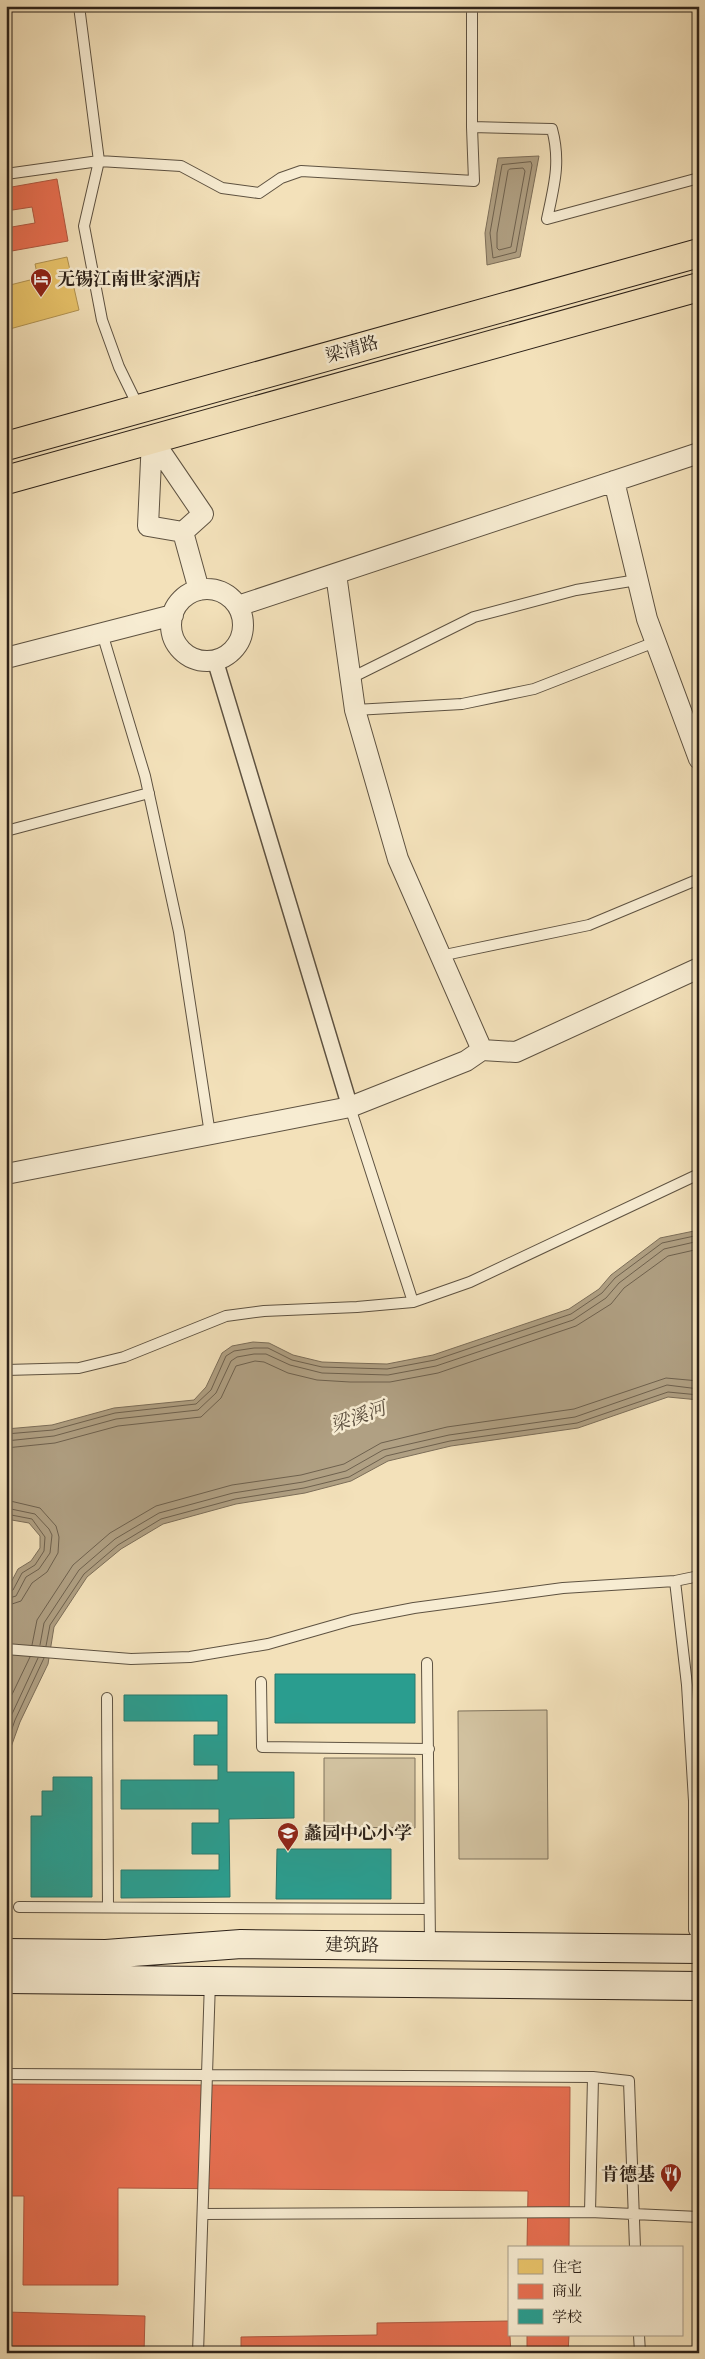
<svg xmlns="http://www.w3.org/2000/svg" width="705" height="2359" viewBox="0 0 705 2359" font-family="'IM FELL French Canon','Noto Serif SC',serif">
<rect width="100%" height="100%" fill="#f3e1ba"/>
<filter id="stains"><feTurbulence type="fractalNoise" baseFrequency=".004" numOctaves="4"/><feColorMatrix values="0 0 0 0 .2 0 0 0 0 .09 0 0 0 0 .02 0 0 0 .5 -.17"/></filter>
<radialGradient id="worn" r=".72"><stop offset=".6" stop-color="#630" stop-opacity="0"/><stop offset="1" stop-color="#630" stop-opacity=".3"/></radialGradient>
<path fill="#d1c19f" stroke="#7f725c" d="M547 1710 548 1859H459L458 1711Z
M324 1758H415V1828L324 1827Z"/>
<path fill="#b0a083" stroke="#7c6e59" d="M539 156 520 257 487 265 485 233 498 158Z
M699 1230V1400L668 1397 578 1428 451 1446 388 1461 351 1481 305 1493 236 1504 163 1524 121 1549 87 1577 54 1627 48 1664 20 1722 6 1761V1592L18 1569 31 1561 40 1548V1536L29 1523 6 1519V1429L52 1425 114 1408 194 1400 206 1387 222 1353 232 1346 253 1342 269 1343 293 1355 322 1362 350 1363 387 1364 433 1355 569 1309 599 1289 611 1275 660 1238Z"/>
<path fill="#e9c46a" stroke="#b19352" d="M67 257 79 310 6 330V286L38 278 35 264Z"/>
<path fill="#e76f51" stroke="#af5840" d="M57 179 68 241 6 252V228L35 223 32 207 6 211V188Z
M6 2084 570 2087 569 2248H527L528 2191 118 2188V2285H23L24 2196H6Z
M6 2312 145 2316 144 2353H6Z
M509 2321 511 2353H241V2337L377 2335V2323Z
M527 2335H569L568 2353H527Z"/>
<path fill="#2a9d8f" stroke="#2b786c" d="M275 1674H415V1723H275Z
M124 1695H227V1772H294V1818L229 1819 230 1897 121 1898V1870H219V1854H192V1823H219V1809H121V1780H218V1765H194V1735H218V1721H124Z
M53 1777H92V1897H31V1816H42V1791H53Z
M277 1849H391V1899H276Z"/>
<g fill="none" stroke-linecap="round" stroke-linejoin="round">
<path stroke="#6e614e" stroke-width="1" d="M531 162 532 165 516 252 493 258 490 233 502 165Z
M510 169 523 168 525 171 511 247 499 250 497 248V233L508 171Z
M6 1434 53 1430 115 1413 196 1404 211 1390 226 1356 234 1351 254 1348H268L292 1360 322 1367 387 1369 435 1360 571 1314 602 1293 615 1278 662 1243 699 1235
M6 1441 54 1436 116 1419 198 1410 216 1393 231 1361 237 1357 254 1354H266L290 1365 322 1373 388 1375 436 1366 573 1320 606 1298 619 1283 664 1249 699 1241
M6 1448 55 1443 118 1426 201 1417 221 1398 236 1366 255 1361 264 1362 288 1373 317 1380 350 1382H390L438 1373 576 1326 611 1304 624 1288 668 1256 699 1249
M6 1500 40 1508 56 1526 59 1537 58 1553 47 1572 32 1583 21 1601 6 1606
M6 1508 35 1514 49 1529 52 1535 50 1553 39 1569 26 1577 16 1596 6 1599
M6 1514 32 1519 45 1537 44 1551 35 1565 22 1573 13 1590 6 1593
M32 1645 37 1620 73 1565 110 1533 156 1506 232 1485 301 1475 344 1464 381 1443 447 1427 574 1409 666 1378 699 1381
M40 1645 44 1623 79 1570 115 1539 159 1513 233 1493 303 1482 346 1471 383 1450 449 1435 575 1417 667 1385 699 1389
M46 1646 50 1625 84 1574 118 1545 161 1519 235 1499 304 1488 349 1477 386 1456 450 1441 577 1423 668 1392 699 1395
M6 1707 30 1657
M6 1727 38 1658
M6 1746 15 1720 44 1658"/>
<g stroke="#5e5241" stroke-width="12">
<path id="service" d="M79 6 99 161 84 226 102 320 119 367 139 408
M472 6V127
M6 174 99 161 181 166 222 188 259 193 281 178 301 171 474 181 472 127 552 129C561 162 554 186 547 219L699 178
M102 633 145 776 179 932 210 1134
M351 678 474 617 576 590 637 580
M355 710 462 704 534 689 655 642
M6 831 149 793
M440 956 589 925 699 879
M350 1107 413 1302
M6 1370 79 1368 124 1357 226 1316 264 1311 357 1307 413 1302 470 1282 699 1174
M675 1581 687 1685 694 1801V1930L699 1939
M6 1649 131 1659 190 1657 268 1644 352 1620 414 1608 563 1588 675 1581 699 1576
M427 1663 430 1944
M261 1682 262 1747 429 1749
M107 1698 108 1907
M19 1907 429 1909
M6 2074 593 2077 590 2212 699 2217
M593 2077 629 2081 635 2248
M203 2214 590 2212
M639 2335 640 2353
M198 2353 210 1981"/>
</g>
<g stroke="#5e5241" stroke-width="18">
<path id="pedestrian" d="M215 660 350 1107"/>
</g>
<g stroke="#5e5241" stroke-width="22">
<path id="minor" d="M152 439 148 526 183 532
M152 439 203 514 183 532
M614 481 647 619 699 759
M183 532 199 590
M336 574 355 710 398 859 482 1050 516 1052 699 968
M171 625a36 36 0 1 1 72 0a36 36 0 1 1-72 0Z
M238 606 699 453
M6 658 173 615
M6 1174 350 1107 466 1061 482 1050"/>
</g>
<g stroke="#2d2219" stroke-width="30">
<path id="secondary" d="M6 1953 106 1954 241 1944 699 1949
M6 1979 699 1986"/>
</g>
<g stroke="#2d2219" stroke-width="30">
<path id="primary" d="M6 446 699 253
M6 480 699 287"/>
</g>
<use href="#service" stroke="#f7ecd2" stroke-width="10"/>
<use href="#pedestrian" stroke="#f7ecd2" stroke-width="15"/>
<use href="#minor" stroke="#f7ecd2" stroke-width="20"/>
<use href="#secondary" stroke="#f7ecd2" stroke-width="28"/>
<use href="#primary" stroke="#f3e1ba" stroke-width="28"/>
</g>
<defs>
<g id="hotel-pin" transform="scale(1.125)"><path d="M0 17L-7.5 6A9.5 9.5 0 1 1 7.5 6Z" fill="#8f2418" stroke="#f7ecd2"/><path d="M-6-4.5h1.5V1H6V5H4.5V3h-9V5H-6ZM-4 0a1.8 1.8 0 1 1 3.6 0ZM.5 0V-2.5h3Q6-2.5 6 0Z" fill="#fff"/></g>
<g id="school-pin" transform="scale(1.125)"><path d="M0 17L-7.5 6A9.5 9.5 0 1 1 7.5 6Z" fill="#8f2418" stroke="#f7ecd2"/><path d="M0-5L7-2L0 1L-7-2ZM-4 1L0 2.5L4 1V4Q0 6-4 4Z" fill="#fff"/></g>
<g id="restaurant-pin" transform="scale(1.125)"><path d="M0 17L-7.5 6A9.5 9.5 0 1 1 7.5 6Z" fill="#8f2418" stroke="#f7ecd2"/><path d="M-5-6h1v4h1v-4h1v4h1v-4h1v5L-1.5 .5V6h-2V.5L-5-1ZM5-6V6H3V1.5H1.5Q1.5-4 5-6Z" fill="#fff"/></g>
</defs>
<g fill-rule="evenodd">
<use href="#hotel-pin" x="41" y="279"/>
<use href="#school-pin" x="288" y="1833"/>
<use href="#restaurant-pin" x="671" y="2174"/>
</g>
<g text-anchor="middle" stroke-width="5" stroke-linejoin="round" paint-order="stroke">
<g font-size="18" font-weight="bold" fill="#2d2219" stroke="#f7ecd2" text-anchor="start">
<text x="57" y="285">无锡江南世家酒店</text>
<text x="304" y="1839">蠡园中心小学</text>
<text x="655" y="2180" text-anchor="end">肯德基</text>
</g>
<g font-size="18" fill="#2d2219" stroke="#f7ecd2">
<text transform="translate(352 349) rotate(-16)" y="6">梁清路</text>
<text transform="translate(352 1945) rotate(1)" y="6">建筑路</text>
</g>
<g font-size="19" font-style="italic" fill="#5b4e3e" stroke="#f7ecd2">
<text transform="translate(358 1416) rotate(-19)" y="7">梁溪河</text>
</g>
</g>
<rect width="705" height="2359" fill="none" stroke="#f3e1ba" stroke-width="25"/>
<rect x="8" y="8" width="690" height="2344" fill="none" stroke="#2d2219" stroke-width="2.5"/>
<rect x="12" y="12" width="680" height="2334" fill="none" stroke="#2d2219"/>
<rect x="508" y="2246" width="175" height="90" fill="#f7ecd2" stroke="#a69b88"/>
<rect x="518" y="2259" width="25" height="15" fill="#e9c46a" stroke="#a69b88"/>
<text x="552" y="2272" font-size="15" fill="#2d2219">住宅</text>
<rect x="518" y="2284" width="25" height="15" fill="#e76f51" stroke="#a69b88"/>
<text x="552" y="2296" font-size="15" fill="#2d2219">商业</text>
<rect x="518" y="2309" width="25" height="15" fill="#2a9d8f" stroke="#a69b88"/>
<text x="552" y="2322" font-size="15" fill="#2d2219">学校</text>
<rect width="100%" height="100%" filter="url(#stains)"/>
<rect width="100%" height="100%" fill="url(#worn)"/>
</svg>
